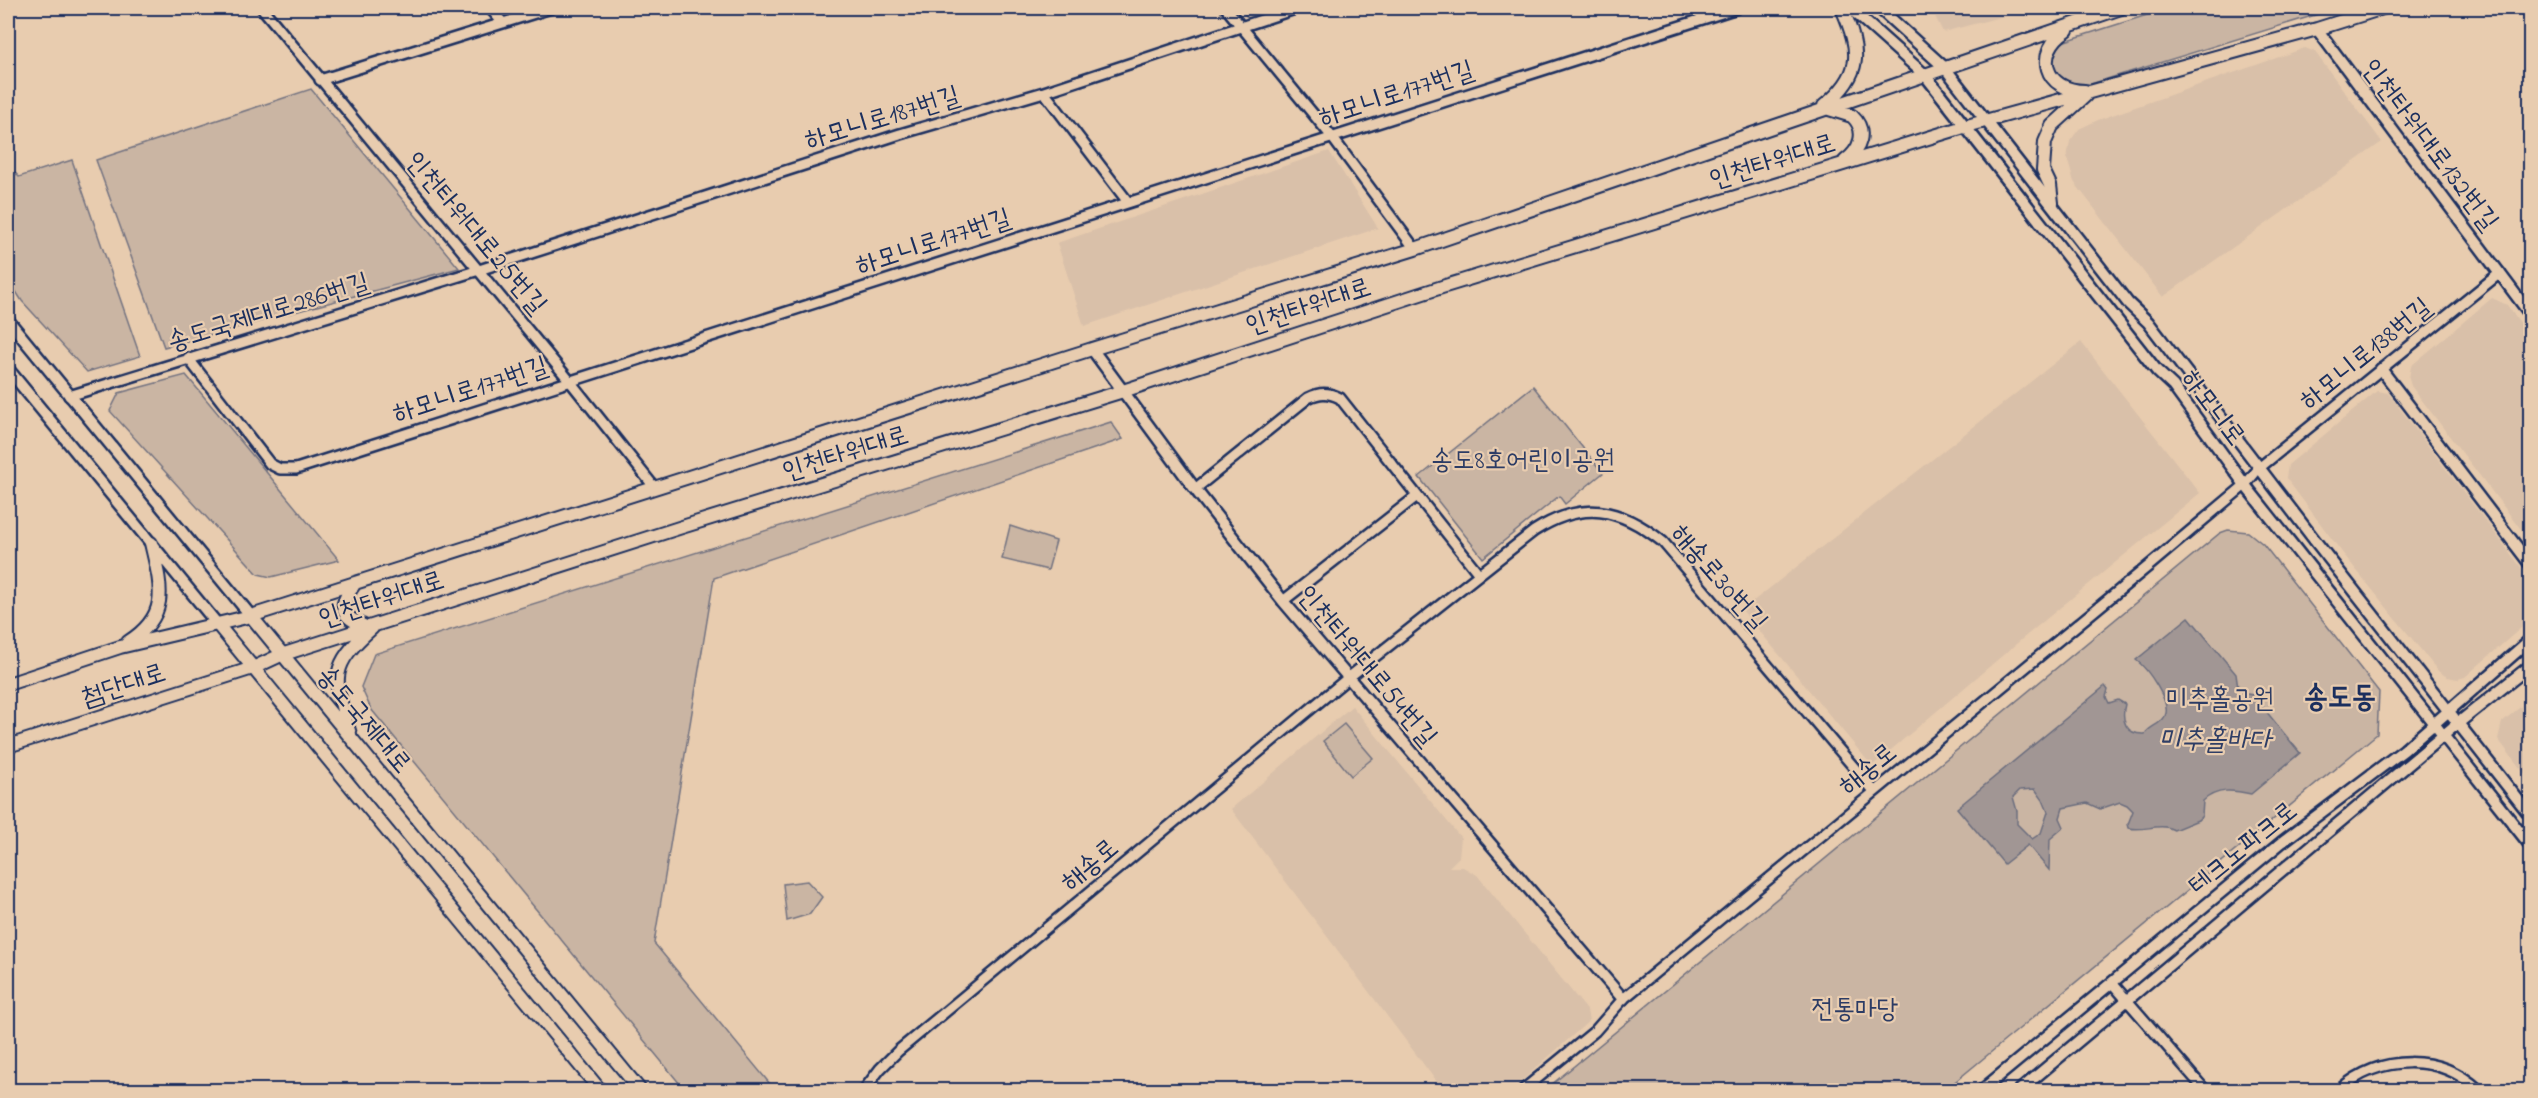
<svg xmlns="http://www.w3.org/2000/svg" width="2538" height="1098" viewBox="0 0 2538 1098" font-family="'Indie Flower','Poor Story',sans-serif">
<rect width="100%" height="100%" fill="#e8ccaf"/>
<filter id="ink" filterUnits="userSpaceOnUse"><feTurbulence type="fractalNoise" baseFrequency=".0167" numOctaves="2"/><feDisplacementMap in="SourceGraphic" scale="12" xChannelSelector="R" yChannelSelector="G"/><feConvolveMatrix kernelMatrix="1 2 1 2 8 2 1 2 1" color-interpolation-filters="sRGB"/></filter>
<g filter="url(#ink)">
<path fill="#d9c0a9" d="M1931 8H2035L1943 32Z
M2305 48 2315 52 2382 142 2163 297 2074 182 2067 158 2070 141 2079 129 2098 120Z
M1329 151 1378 228 1084 326 1057 243Z
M2492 298 2507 305 2530 336V541L2411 386 2409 379 2411 366Z
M2081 342 2200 493 2022 639 1872 766 1742 610Z
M2377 391 2388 393 2530 579V620L2465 677 2458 679 2447 677 2438 671 2341 551 2286 478 2288 465Z
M2530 699V781L2498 739 2502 722Z
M1352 706 1461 838 1459 857 1449 867H1463L1477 875 1587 1010 1589 1021 1511 1090H1443L1231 809Z"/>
<path fill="#cab5a3" stroke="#727280" stroke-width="1.5" d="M1239 8H1283L1249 19Z
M2169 8H2338L2084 86 2064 83C2053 69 2047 59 2059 43Z
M311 89 459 268 164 347 96 160Z
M72 160 140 356 87 372 22 301 8 279V165L19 177Z
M186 375 339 560 271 577 258 574 110 411 119 393Z
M1533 386 1603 473 1565 504 1559 496 1483 558 1419 477Z
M1111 422 1123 439 714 578 654 943 775 1090H685L371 709 361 687 374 654Z
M1010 526 1056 541 1048 570 1002 559Z
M2228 530 2248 532 2263 544 2379 692 2377 734 1945 1090H1545L2220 533Z
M1344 724 1373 758 1351 776 1323 741Z
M807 881 822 897 810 914 787 921 783 884Z"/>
<path fill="#a19694" stroke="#6b6d7e" stroke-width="1.5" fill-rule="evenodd" d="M2189 617 2236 674 2238 688 2247 694 2253 695 2300 753 2251 794C2233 790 2217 788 2203 801L2202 816 2198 820 2174 830C2160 822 2144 832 2129 828L2128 824 2133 811 2127 805 2120 802 2100 809 2087 803 2063 808 2060 818 2064 827 2050 839 2049 870 2028 845 2004 864 1957 808 2105 686 2108 690 2106 697 2109 703 2118 700 2125 704C2121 720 2125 735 2145 734 2149 726 2161 725 2165 716 2172 703 2147 668 2136 660ZM2035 789 2043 800 2048 812 2041 833 2032 839 2017 824V811L2013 797 2020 790Z"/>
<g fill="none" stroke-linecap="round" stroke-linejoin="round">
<g stroke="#1b2f5e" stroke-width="14">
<path id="minor" d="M262 8 569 380 655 488
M490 8 503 23
M1226 8 1332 137 1415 249
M320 80 551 8
M1044 92 1128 202
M188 358 270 464 280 469H296L1737 8
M69 396 479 270 900 134 1044 92 1298 8
M1195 489 1308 398C1320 392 1328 392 1340 398L1479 574
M1283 601 1417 496
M2112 983 2205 1090
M864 1090 880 1069 898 1051 1348 678 1534 531C1583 500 1619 507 1663 542L1874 791
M1523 1090 1595 1031 1623 999 2151 564 2245 485 2259 468 2500 273
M2339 1090C2380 1054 2439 1053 2479 1090"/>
</g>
<g stroke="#1b2f5e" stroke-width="15">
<path id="tertiary" d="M1850 8 1925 75 2157 371 2173 386 2245 485 2530 845
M1879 8 1945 68 2128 303 2148 322 2316 542 2530 815
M2317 29 2530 314
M8 320 251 616
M1092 349 1195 489 1283 601 1623 999
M8 369 218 625
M2381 369 2530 564
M1982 1090 2282 842 2404 750 2530 640
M2020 1090 2452 728 2530 666"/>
</g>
<g stroke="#1b2f5e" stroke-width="16">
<path id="secondary" d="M2067 30C2033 52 2044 91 2085 91
M1824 106C1863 74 1861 52 1842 8
M1829 109 1852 116C1868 131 1860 150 1845 161
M2052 203 2050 185 2043 170 2045 142 2052 126 2085 96
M355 583C337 609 339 615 368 628
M251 616 640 1090
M218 625 600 1090
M128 642C171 615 161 586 151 543
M8 684 120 647 251 616 1092 349 1415 249 2121 8
M350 734C334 680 327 668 372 628
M8 746 253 668 281 655 682 527 1123 391 1442 287 1967 126 2317 29 2383 8"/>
</g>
<use href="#minor" stroke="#e8ccaf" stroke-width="9"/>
<use href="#tertiary" stroke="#e8ccaf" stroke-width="10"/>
<use href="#secondary" stroke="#e8ccaf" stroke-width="12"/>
</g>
</g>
<g text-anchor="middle" stroke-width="4.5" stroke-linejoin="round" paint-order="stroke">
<g font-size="27" fill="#1b2f5e" stroke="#e8ccaf">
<text transform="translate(1396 93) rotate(-18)" y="9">하모니로177번길</text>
<text transform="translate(882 117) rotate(-17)" y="9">하모니로187번길</text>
<text transform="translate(2431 144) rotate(53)" y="9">인천타워대로132번길</text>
<text transform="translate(1772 160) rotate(-17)" y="9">인천타워대로</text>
<text transform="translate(477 232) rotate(50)" y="9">인천타워대로25번길</text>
<text transform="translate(933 241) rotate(-18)" y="9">하모니로177번길</text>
<text transform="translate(1308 305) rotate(-18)" y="9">인천타워대로</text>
<text transform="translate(268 311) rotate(-17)" y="9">송도국제대로286번길</text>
<text transform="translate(2365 353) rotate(-39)" y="9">하모니로138번길</text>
<text transform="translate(470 389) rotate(-18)" y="9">하모니로177번길</text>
<text transform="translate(2214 407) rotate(53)" y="9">하모니로</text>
<text transform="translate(845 452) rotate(-17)" y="9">인천타워대로</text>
<text transform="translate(1720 577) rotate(49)" y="9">해송로30번길</text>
<text transform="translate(381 598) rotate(-18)" y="9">인천타워대로</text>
<text transform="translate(1368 665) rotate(50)" y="9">인천타워대로54번길</text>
<text transform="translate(123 684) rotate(-18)" y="9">첨단대로</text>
<text transform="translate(365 719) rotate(50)" y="9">송도국제대로</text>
<text transform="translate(1867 768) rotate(-39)" y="9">해송로</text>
<text transform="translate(2242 847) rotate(-39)" y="9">테크노파크로</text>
<text transform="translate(1089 864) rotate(-40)" y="9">해송로</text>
</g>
<g font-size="27" fill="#2c3c65" stroke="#e8ccaf">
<text x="1523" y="468">송도8호어린이공원</text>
<text x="2220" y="707">미추홀공원</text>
<text x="1855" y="1017">전통마당</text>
</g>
<g font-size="28" font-style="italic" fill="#2f3e66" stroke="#e8ccaf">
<text x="2215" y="748">미추홀바다</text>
</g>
<g font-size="30" font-weight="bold" fill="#1b2f5e" stroke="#e8ccaf">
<text x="2340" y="706">송도동</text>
</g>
</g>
<rect width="2538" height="1098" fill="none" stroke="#e8ccaf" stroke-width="30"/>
<rect x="15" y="15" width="2508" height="1068" fill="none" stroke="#1b2f5e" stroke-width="2" filter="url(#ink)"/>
</svg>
